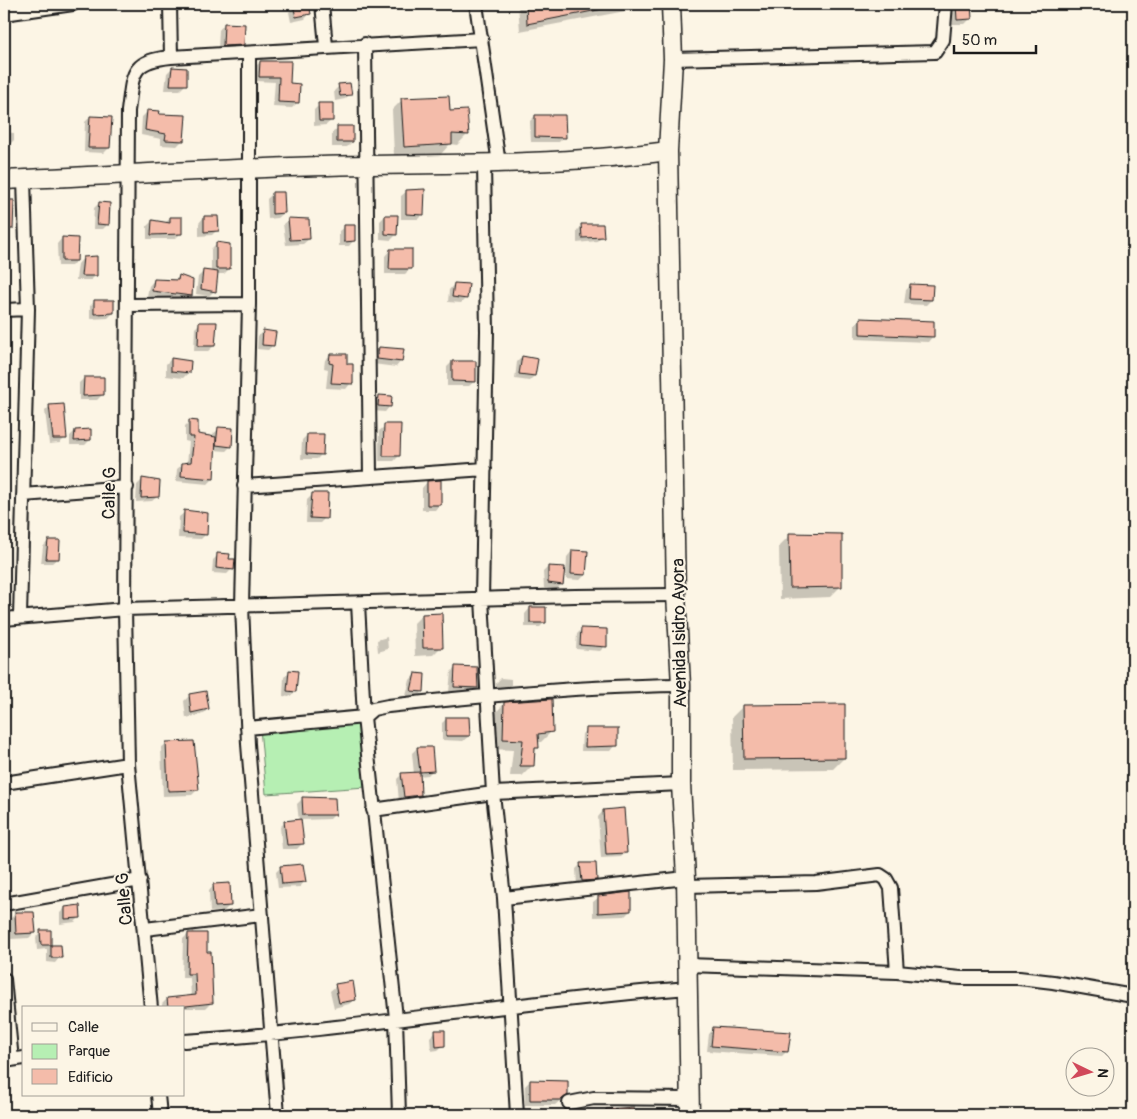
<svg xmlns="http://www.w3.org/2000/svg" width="1137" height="1119" viewBox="0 0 1137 1119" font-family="Pangolin,sans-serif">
<rect width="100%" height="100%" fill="#fcf5e5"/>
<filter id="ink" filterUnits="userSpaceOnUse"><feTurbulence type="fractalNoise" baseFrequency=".02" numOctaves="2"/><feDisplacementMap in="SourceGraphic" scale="10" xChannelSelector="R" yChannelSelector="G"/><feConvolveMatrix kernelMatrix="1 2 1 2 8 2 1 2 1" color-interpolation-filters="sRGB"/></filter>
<g filter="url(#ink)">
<path fill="#b6efb3" stroke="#698668" d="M362 722 366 787 266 794 260 728Z"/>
<path fill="#0003" d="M230 4H240L238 6H230Z
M308 4 310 13 305 19 291 22 289 12 294 7Z
M518 4H641L636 9 520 31Z
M950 4H970V19L965 24H953Z
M224 24 243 44 238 49 218 50 219 30Z
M260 62 289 84 297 103 292 108 273 107 275 82 255 81V67Z
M172 68 185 85 180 90H165L167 73Z
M339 86 350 94 345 99 335 101 334 91Z
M402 100 449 112 468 134 457 145 450 144 441 154 394 156 392 110Z
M319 105 332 120 326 125 314 126V110Z
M147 112 158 115 182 141 177 146 161 145V139L141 135 142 117Z
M535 116 564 137 559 142H531L530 121Z
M90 117 109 148 104 153 84 152 85 122Z
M338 128 352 142 347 147H332V133Z
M4 132 14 133V140L9 145H4Z
M407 191 423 214 418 219H401V196Z
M272 194 284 213 278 218 268 219 267 199Z
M4 201H13L12 228 6 234H4Z
M99 203 108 224 103 229H93L94 208Z
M385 216H396V235L391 240 380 239V221Z
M204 217 217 230 212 235 199 236V223Z
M170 218 181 233 175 239H147V226L152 221 165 223Z
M289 219 309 239 303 244 286 245 283 224Z
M345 226 354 240 349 246H339V231Z
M582 226 602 236 597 241 577 243V231Z
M62 238 76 261 71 266H58L57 244Z
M216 244 228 245 229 269 224 274H216L214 291 209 296 196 294 198 277 204 271 211 273V249Z
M390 250 410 269 405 274H385V256Z
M83 258 96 275 91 280H76L78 264Z
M179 276 191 296 185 301 147 296 149 286 154 280 174 281Z
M454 284 466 298 461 303 448 302 449 290Z
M911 285 931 300 926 305 904 304 906 290Z
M95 301 113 313 108 318 90 319V306Z
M861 319 933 336 928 342 855 339V324Z
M200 323 214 346 208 351H194L195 328Z
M263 331 273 345 268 350 257 349 258 336Z
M379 348 401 361 396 367 373 364 374 353Z
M330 355 346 365 351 383 346 389 326 388 328 369 324 368 325 360Z
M522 357 534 376 529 381 515 379 517 362Z
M171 359 189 372 183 378 166 376V364Z
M452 362 475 381 469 386H447V367Z
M84 378 102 395 97 400H79V383Z
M379 396 390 406 385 412 373 411 374 401Z
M50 406 65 438 60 443 49 444 45 411Z
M190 421 197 435 213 438V434L219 429 231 446 226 451 214 450 213 479 208 484 176 481 177 469 183 464H187L189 442 185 441V426Z
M385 426 399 456 394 461H379V431Z
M75 431 90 440 85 445H70V436Z
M307 435 322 454 317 459H301L302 440Z
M142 480 158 496 152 501 136 502 137 485Z
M427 482 440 504 435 510H422V488Z
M313 494 325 518 320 523H306L307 500Z
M185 512 206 534 201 539 178 538 179 517Z
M790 535 841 586 830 597 780 599 779 546Z
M48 541 58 558 52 563H41L43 547Z
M572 551 585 575 580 580 566 579 567 557Z
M218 555 228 560 232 569 227 574 212 573 213 560Z
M548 567 562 584 557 589 544 588 543 572Z
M530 608 545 622 540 627H525V614Z
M422 615 441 647 433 655 415 656 414 623Z
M582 629 605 646 600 651 576 649 577 634Z
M387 637 388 649 378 652 377 640Z
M456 667 476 668V688L471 693 449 692 451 672Z
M289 672 295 692 289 697 283 696 284 677Z
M415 674 423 691 418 697 406 696 410 680Z
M501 678 511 679V685L506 690 496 691V683Z
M189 696 208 709 203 714 186 718 184 701Z
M504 704 552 731 541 742H537L532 766 522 776H510L513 750 493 749 494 714Z
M743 706 844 758 833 769 733 770 732 717Z
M447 718 469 736 463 741 442 740V723Z
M587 729 616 745 611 751H581L582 734Z
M167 743 197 790 192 795 163 796 161 748Z
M417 748 433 770 428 775 419 776 420 794 415 800 399 802 397 779 402 774H414L412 753Z
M302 799 335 814 330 819 300 820 302 844 297 849H282L280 827 285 822 299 821 297 804Z
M603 811 626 852 621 857 601 858 598 817Z
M581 864 596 879 590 884 577 886 576 869Z
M281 867 305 881 300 887 278 888 276 872Z
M214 885 230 905 224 911 210 912 209 891Z
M599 897 630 911 625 916 593 917V902Z
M65 908 80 917 75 922 60 924V913Z
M15 914 34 933 29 938 11 939 10 919Z
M41 931H49L50 946H60V957L55 963 47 962V949L37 950 36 937Z
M188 934 206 953 211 1003 206 1008H162V1004L167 999 191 997 190 978H182L183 939Z
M336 986 355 999 349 1004 334 1008 330 991Z
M714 1029 787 1051 782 1056 707 1051 709 1034Z
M435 1032 444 1045 438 1050 431 1051 430 1037Z
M530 1081 561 1100 555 1105H525V1086Z
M310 1110V1115H291L294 1112Z
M585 1111V1115H567L570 1112Z"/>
<path fill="#f4bcaa" stroke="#1c1c1c" d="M301 4H309L311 14 296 17 293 5Z
M526 4H608V8L527 24Z
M956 4H971L972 19 957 20Z
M224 23 245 24 244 45 223 46Z
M260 61H291L290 83 300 84 299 103 278 102 279 77H259Z
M172 67 187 68V85H170Z
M350 83 352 95 340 96 338 84Z
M449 96 450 111 467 110 469 135 452 134V144L404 147 401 98Z
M318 103H333V121H319Z
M147 110 160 111 159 114 186 115 184 141 165 140 166 134 145 130Z
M535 115H565L566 138 535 137Z
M90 116 112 117 110 148H88Z
M337 126H353V142H337Z
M425 189 424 215 406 214V190Z
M272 192H284L285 213 272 214Z
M4 200H14L13 229H4Z
M99 202 110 203 109 225 97 224Z
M385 215H398L397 235 385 234Z
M204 216H218L219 231 204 232Z
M170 217H182V234L151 235 152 220 170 223Z
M288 218 309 219 310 239 290 240Z
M581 224H603L604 237 582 238Z
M344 225H355V241L344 242Z
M62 237 78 238 77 261H62Z
M216 242 230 244V269H216Z
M390 249H412V269H389Z
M97 256V276H81L83 257Z
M203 270 218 272 216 292 201 289Z
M179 275 193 280 192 296 152 291 154 279 178 280Z
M454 283 469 284 467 299 452 297Z
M910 284 933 285 932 300 909 299Z
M94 300H114V313L94 314Z
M860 318 934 321V337L860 334Z
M199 322H217L215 346H198Z
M263 330 276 332 274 346 262 345Z
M379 347 404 349 402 362 377 359Z
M330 354H347V364H353V384L331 383 333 364 329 363Z
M522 356 538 359 535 376 519 374Z
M171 358 191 361 190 373 171 371Z
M452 361H476V382L452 381Z
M84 377H104V395L83 396Z
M379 395 392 396 391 407 378 406Z
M64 404 67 439H53L49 405Z
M189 420 198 421V434L216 437 214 479 181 476 182 463 191 462 194 437H189Z
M384 424H401L400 456H383Z
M218 427 233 428 232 447 216 445Z
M91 429V440L74 441 75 430Z
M307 434H324L323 455 306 454Z
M142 478 160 481 159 497 141 498Z
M441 480V505H427V481Z
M312 493H328L327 519 310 518Z
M184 510 208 513 207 535 183 533Z
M789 533 842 534V587L790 588Z
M48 540H60L59 559H46Z
M572 550 588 551 586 575 571 574Z
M217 553 230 554 229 559H235L234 570 216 568Z
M548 566 565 567 563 585 548 583Z
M530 607H546V623H530Z
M442 613 443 648H423L422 614Z
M581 628 607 629V647L580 645Z
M455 666 477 667 478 688 454 687Z
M289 670 298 671 296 692 287 691Z
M415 673 425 674 424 692 411 691Z
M206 691 209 709 191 713 189 694Z
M552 699 553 732 538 734 539 748H535L534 766H520L523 740 503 739 504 702Z
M845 704V758L744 759 743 705Z
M446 717H469L470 736H446Z
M586 728H618V746L585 747Z
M194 741 199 790 168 791 166 742Z
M417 747H432L434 771 420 772Z
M420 772 421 795 404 797 401 773Z
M302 797 335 798 336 815H303Z
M624 808 627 853 606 854 603 810Z
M301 819 304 844 287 845 284 821Z
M580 863H596L597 880 582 881Z
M303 864 306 882 282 884 280 866Z
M230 883 231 906 215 907 213 884Z
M631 892V911L598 913V896Z
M80 905 81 918 65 919V907Z
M15 912H34L36 933 16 934Z
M40 930H51V945H41Z
M188 933H207V952H211L213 1003 168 1008 167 998 196 995 195 974H187Z
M51 945H61L62 958H51Z
M353 981 356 1000 339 1003 335 984Z
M713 1027 791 1032 788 1052 711 1046Z
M435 1030H445V1046L436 1047Z
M530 1080 568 1081V1095L561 1100H530Z
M634 1107 635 1115H606V1109Z"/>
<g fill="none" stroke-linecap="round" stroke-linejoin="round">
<g stroke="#1c1c1c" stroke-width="16">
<path id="street" d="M322 4 326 46
M476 4 499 164
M4 14 73 4
M365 44 370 477
M249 53V304L242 606 248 744 278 1115
M171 57 482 39
M673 59 935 52 943 40 946 4
M484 165 487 331 482 599 493 793 504 898 517 1115
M128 305 249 304
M4 310 28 309
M244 486 485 469
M23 495 127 487
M358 603 364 717 396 1018 399 1115
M20 617 28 309 24 179
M4 619 125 609 575 596 676 595
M247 728 364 717 373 709 388 706C485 695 583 686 681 685
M4 783 128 764
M373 810 493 793 681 784
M686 886 816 883 880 875 886 879 891 888 897 972
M504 898 686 878
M4 904 140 880
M145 929 262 915
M687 965 897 972 961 978H1019L1053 982 1133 996
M4 979 12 1060
M151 1008 128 764 125 609 128 111C133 74 130 61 171 57L170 4
M184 1041C352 1030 519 1001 688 988
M4 1061 24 1058
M158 1095 160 1115
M569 1103 594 1098 690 1099"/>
</g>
<g stroke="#1c1c1c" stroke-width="21">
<path id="secondary" d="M671 4 673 59 668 151 676 595 681 685V784L686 878 690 1115
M4 180C125 175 245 167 366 165 467 164 567 164 668 151"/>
</g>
<use href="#street" stroke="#fcf5e5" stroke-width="12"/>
<use href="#secondary" stroke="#fcf5e5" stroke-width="18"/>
</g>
</g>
<g text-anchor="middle" stroke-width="4" stroke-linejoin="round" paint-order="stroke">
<g font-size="18" fill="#1c1c1c" stroke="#fcf5e5">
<text transform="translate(109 493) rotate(-89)" y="6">Calle G</text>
<text transform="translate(679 633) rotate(-91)" y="6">Avenida Isidro Ayora</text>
<text transform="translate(124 899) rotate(-95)" y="6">Calle G</text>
</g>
</g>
<rect width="1137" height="1119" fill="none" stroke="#fcf5e5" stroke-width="20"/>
<rect x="10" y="10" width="1117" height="1099" fill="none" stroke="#1c1c1c" stroke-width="2" filter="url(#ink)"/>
<rect x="22" y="1006" width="162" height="90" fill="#fcf5e5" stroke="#a29e95"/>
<rect x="32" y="1023" width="25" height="8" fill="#fcf5e5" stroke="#a29e95"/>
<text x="68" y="1032" font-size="15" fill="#1c1c1c">Calle</text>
<rect x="32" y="1044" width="25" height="15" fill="#b6efb3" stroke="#a29e95"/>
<text x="68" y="1056" font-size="15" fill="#1c1c1c">Parque</text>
<rect x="32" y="1069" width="25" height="15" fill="#f4bcaa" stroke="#a29e95"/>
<text x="68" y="1082" font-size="15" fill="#1c1c1c">Edificio</text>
<g transform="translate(1090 1072) rotate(95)"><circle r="24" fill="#fcf5e5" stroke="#a29e95"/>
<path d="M0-4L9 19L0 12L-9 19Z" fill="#d1495b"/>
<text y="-8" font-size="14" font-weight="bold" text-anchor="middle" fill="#1c1c1c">N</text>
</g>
<path d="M954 45v8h82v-8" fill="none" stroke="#1c1c1c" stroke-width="2.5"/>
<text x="962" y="45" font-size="15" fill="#1c1c1c" stroke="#fcf5e5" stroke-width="4" paint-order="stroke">50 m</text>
</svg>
